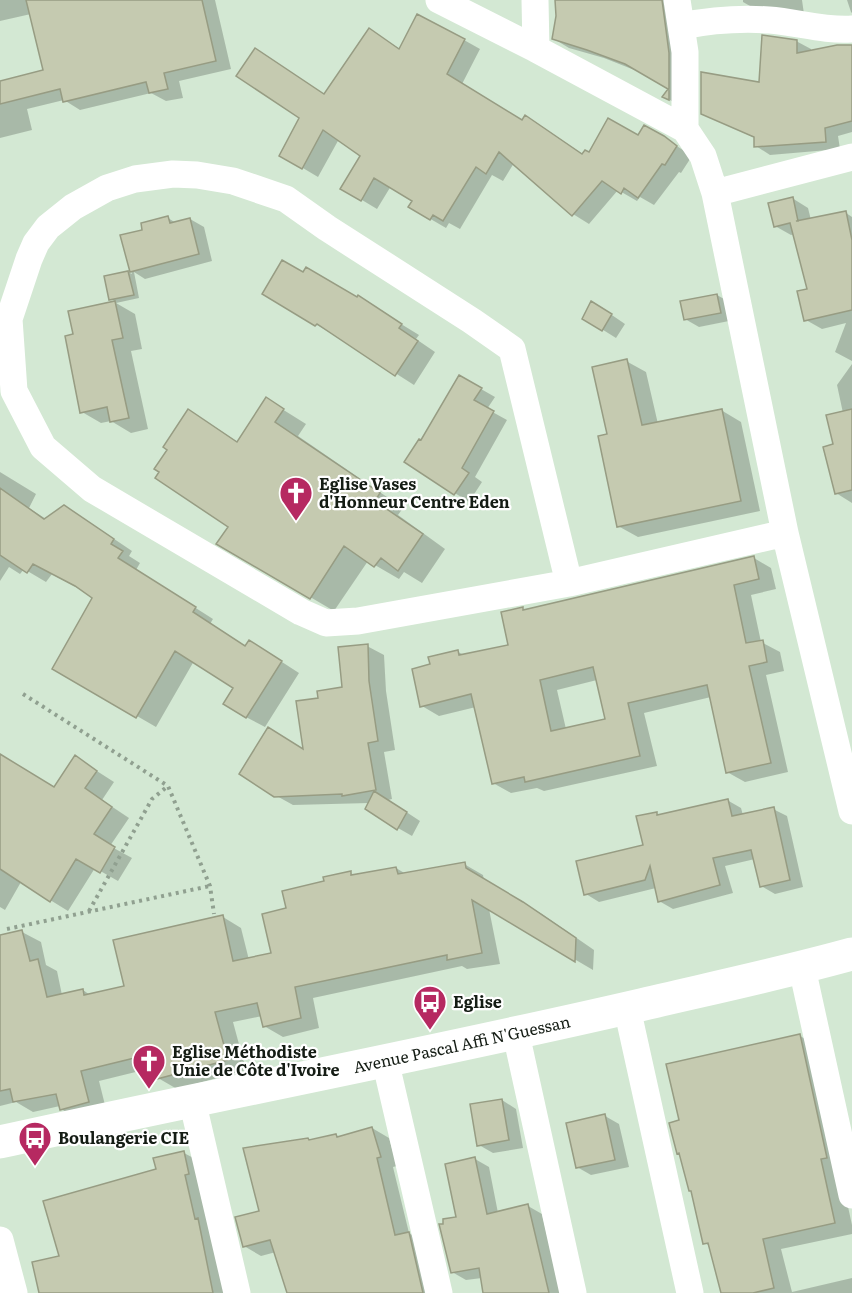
<svg xmlns="http://www.w3.org/2000/svg" width="852" height="1293" viewBox="0 0 852 1293" font-family="Literata,serif">
<rect width="100%" height="100%" fill="#d3e8d3"/>
<path fill="#0003" fill-rule="evenodd" d="M0 0H215L231 69 179 81 183 98 166 101 151 93 80 110 64 100 27 109 32 130 0 138V82L44 71 31 14 0 21Z
M556 0H680V106L665 97 670 89 642 73 604 58 569 48 554 39 558 16Z
M743 0H802L804 14 757 10 743 2Z
M847 0H852V13L851 12Z
M370 30 400 49 464 40 480 49 462 84 523 121 525 117 541 126 584 155 639 137H663L692 156 681 173 679 172 654 205 640 197 637 201 618 190 589 224 573 214 514 163 503 181 492 175 460 229 449 223 446 228 410 207 414 200 391 186 377 209 342 188 362 155 339 139 318 177 281 155 325 95Z
M796 41 811 49V52L852 45V132L838 136 840 149 770 155 756 146 755 138 702 113 761 84Z
M792 198 808 208 811 220 846 213 852 217V361L835 352 846 323 822 329 806 320 809 290 795 234 791 235 775 226Z
M168 218 176 223 190 219 204 227 212 261 145 279 134 272 139 298 116 303 135 314 142 349 131 351 148 429 131 433 111 421 101 423 82 412 74 336 69 313 116 302 111 299 128 272 132 274 122 236 144 231Z
M304 274 375 308 419 335 416 339 435 352 414 385 334 334V335L264 294Z
M717 295 731 303 734 320 699 327 685 319Z
M606 311 625 324 616 338 584 318Z
M626 361 646 372 658 424 721 410 741 422 760 511 638 537 618 526 609 436Z
M852 364V503L836 493 835 445 843 413 837 385Z
M460 377 495 397 487 409 507 420 475 477 482 482 469 502 406 462 422 442Z
M266 399 306 424 298 436 403 508 398 515 445 549 422 583 404 572 399 579 368 561 334 611 218 543 230 526 212 425 239 443Z
M0 472 36 494 29 508 46 519 83 518 132 551 129 556 140 563 136 570 213 619 210 624 246 647 268 653 299 673 265 727 246 717 235 687 194 661 156 727 54 668 94 597 52 574 46 582 24 569 20 574 9 567 0 581Z
M754 558 771 568 776 589 751 595 761 642 780 652 784 671 766 675 788 772 745 782 727 772 711 697 644 713 657 766 544 791 537 788 511 793 493 783 476 707 439 716 422 706 431 666 458 652 464 655 510 646 523 609 526 610ZM597 680 606 720 566 729 557 690Z
M367 646 384 655 386 691 395 750 384 752 392 799 388 800 420 821 412 836 398 828 370 803 293 805 275 795 304 751 320 699 343 689Z
M75 757 114 782 102 800 129 818 110 846 132 858 118 881 95 868 68 911 21 882 5 910 0 907V762L55 788Z
M727 800 741 808 743 815 773 809 787 816 803 887 775 894 761 886 755 859 725 866 733 893 673 909 659 901 656 888 599 902 586 894 645 846 656 813 661 816Z
M464 864 483 875 484 881 542 914 594 950 593 970 489 909 500 964 467 969 462 966 313 998 319 1028 283 1037 264 1026 262 1016 233 1022 246 1070 177 1089 158 1078 156 1067 99 1081 107 1113 80 1120 61 1109 60 1106 33 1112 16 1102 0 1106V937L22 932 41 942 46 965 57 971 62 995 83 990 90 995 126 987 223 917 241 928 249 960 273 954 287 910 325 882 350 873 355 875 396 868 406 874Z
M800 1036 820 1047 840 1170 852 1225V1234L781 1249 792 1292 852 1278V1293H722L711 1247 705 1243 681 1155 678 1153 681 1122Z
M502 1100 516 1109 523 1148 493 1153 479 1145Z
M605 1116 619 1124 629 1167 591 1175 577 1167Z
M372 1128 389 1138 397 1166 393 1167 409 1233 425 1243 437 1293H288L276 1252 261 1256 244 1246 261 1212 310 1141 336 1135 339 1137Z
M184 1153 201 1162 228 1293H40L60 1257 158 1170Z
M475 1159 489 1167 498 1213 528 1206 542 1214 561 1293H485L482 1278 466 1280 452 1272 458 1218Z"/>
<path fill="#c5cab0" stroke="#979c83" stroke-width="1.5" fill-rule="evenodd" d="M26 0H202L216 61 164 73 168 89 149 93 146 82 63 102 60 89 0 104V81L43 70Z
M555 0H662L669 53V100L662 97 668 89 625 64 587 50 552 39 556 16Z
M417 14 465 39 447 74 522 120 525 115 582 154 585 150 589 152 608 118 638 135 644 125 664 136 677 146 665 165 662 164 638 198 624 188 621 194 602 181 572 216 499 152 486 174 476 167 443 221 433 215 430 220 408 207 412 201 374 178 361 201 340 189 360 156 323 130 302 169 279 156 299 118 236 76 255 48 324 94 369 28 399 49Z
M762 35 797 40V53L837 45H852V121L825 128 826 142 754 147V137L701 114V72L759 82Z
M793 197 798 221H796L846 211 852 240V310L804 321 797 291 807 289 790 223 774 227 768 203Z
M168 216 170 223 190 218 199 254 130 272 120 235 142 230 141 223Z
M282 260 303 272 306 267 357 297 358 295 402 324 399 328 418 341 395 376 317 324 315 326 262 294Z
M128 271 134 295 109 300 104 276Z
M717 294 721 313 684 320 680 301Z
M115 301 123 338 112 340 129 418 110 422 107 407 80 413 65 336 73 334 68 311Z
M591 301 612 314 602 331 582 319Z
M627 359 642 425 722 409 741 501 617 527 598 436 607 434 592 367Z
M459 375 482 388 474 400 494 411 462 468 469 473 454 495 404 462 419 439 421 440Z
M266 397 284 409 275 422 380 493 375 501 423 534 398 571 381 558 374 567 344 546 310 599 216 544 228 527 155 478 159 472 154 469 167 450 163 447 188 409 237 442Z
M852 409V490L835 494 823 447 833 444 826 415Z
M0 488 44 519 64 505 114 539 111 544 123 551 118 558 196 607 193 612 245 646 249 640 282 661 246 718 223 704 233 688 175 651 136 718 52 669 92 598 75 586 33 564 27 573 0 555Z
M754 556 759 579 734 585 746 643 763 640 767 662 749 666 771 763 726 773 707 685 628 703 640 756 525 782 524 777 492 784 471 694 420 707 412 669 430 664 428 657 458 650 459 655 508 645 501 612 523 607V610ZM593 667 605 719 551 731 540 680Z
M368 644 369 681 378 741 368 743 376 790 342 796V794L274 797 239 774 268 727 303 749 296 701 318 698 317 691 342 687 338 647Z
M0 754 54 787 75 755 97 771 85 788 112 807 94 834 115 847 100 873 76 859 50 902 0 869Z
M374 791 407 812 397 830 365 809Z
M728 799 732 816 774 807 790 880 760 887 751 850 713 858 720 885 658 902 650 866 645 880 584 895 576 861 643 845 636 816 657 812V815Z
M465 862 466 868 523 902 576 938 575 962 472 900 482 953 447 960V955L295 987 301 1018 263 1027 257 1003 215 1012 228 1060 157 1079 151 1054 81 1071 89 1102 60 1110 56 1094 13 1102 10 1089 0 1091V935L22 930 30 961 38 959 47 997 83 989 84 995 124 986 113 940 223 915 233 961 271 953 262 914 286 908 282 891 324 881 323 877 351 871V875L396 867 398 874Z
M800 1034 827 1158 821 1159 835 1223 763 1239 774 1288 753 1293H721L708 1243 703 1244 691 1191H689L679 1153 677 1154 669 1123 679 1120 666 1064Z
M502 1099 509 1140 477 1146 470 1104Z
M605 1114 615 1160 576 1168 566 1123Z
M372 1127 381 1157 377 1158 395 1235 409 1232 423 1293H287L270 1240 243 1247 235 1217 259 1211 243 1148 308 1138 309 1140 336 1134 337 1137Z
M184 1151 189 1174 185 1175 195 1219 198 1218 213 1293H39L32 1262 59 1256 43 1201 156 1169 153 1158Z
M475 1157 487 1214 528 1204 549 1293H483L479 1268 451 1273 439 1224H443V1219L456 1217 445 1164Z"/>
<g fill="none" stroke-linecap="round" stroke-linejoin="round">
<path stroke="#90a090" stroke-width="4" stroke-dasharray="3 4.5" stroke-linecap="butt" d="M23 694 168 786 210 886 214 914
M89 911 152 799 168 786
M7 929 210 886"/>
<path stroke="#fff" stroke-width="27" d="M439 0 536 49 685 129 703 156 715 193 785 533 852 811
M535 0 536 49
M677 0 685 52V129
M682 26C712 20 738 18 769 20 797 22 824 31 852 29
M715 193 852 157
M569 583 512 349 472 321 327 228 286 199 233 181 197 175 173 174 135 179 107 188 73 207 48 227 36 243 29 259 9 319 14 391 43 447 92 489 301 612 326 623 358 621 569 583 785 533
M802 968 852 1195
M627 1008 690 1293
M516 1034 573 1293
M385 1060 439 1293
M192 1100 237 1293
M0 1240 14 1293"/>
<path stroke="#fff" stroke-width="33" id="s1" d="M0 1142C212 1095 424 1055 636 1006 708 989 780 974 852 954"/>
</g>
<defs>
<g id="church-pin" transform="scale(1.725)"><path d="M0 17L-7.5 6A9.5 9.5 0 1 1 7.5 6Z" fill="#b62961" stroke="#fff"/><path d="M-1.2-6h2.4v3.5h3.3v2.4h-3.3V6h-2.4V-.1h-3.3v-2.4h3.3Z" fill="#fff"/></g>
<g id="bus-pin" transform="scale(1.725)"><path d="M0 17L-7.5 6A9.5 9.5 0 1 1 7.5 6Z" fill="#b62961" stroke="#fff"/><path d="M-5-6H5V4H4V6H2V4H-2V6H-4V4H-5ZM-3.5-4V0h7V-4ZM-3.5 1.2v1.5H-2V1.2ZM2 1.2v1.5H3.5V1.2Z" fill="#fff"/></g>
</defs>
<g fill-rule="evenodd">
<use href="#church-pin" x="296" y="493"/>
<use href="#bus-pin" x="430" y="1002"/>
<use href="#church-pin" x="149" y="1061"/>
<use href="#bus-pin" x="35" y="1138"/>
</g>
<g text-anchor="middle" stroke-width="4.5" stroke-linejoin="round" paint-order="stroke">
<g font-size="16" font-weight="bold" fill="#141c14" stroke="#fff" text-anchor="start">
<text x="319" y="490">Eglise Vases<tspan x="319" dy="18">d'Honneur Centre Eden</tspan></text>
<text x="453" y="1008">Eglise</text>
<text x="172" y="1058">Eglise Méthodiste<tspan x="172" dy="18">Unie de Côte d'Ivoire</tspan></text>
<text x="58" y="1144">Boulangerie CIE</text>
</g>
<g font-size="16" fill="#141c14" stroke="#fff">
<text dy="6" stroke="none"><textPath href="#s1" startOffset="472">Avenue Pascal Affi N'Guessan</textPath></text>
</g>
</g>
</svg>
